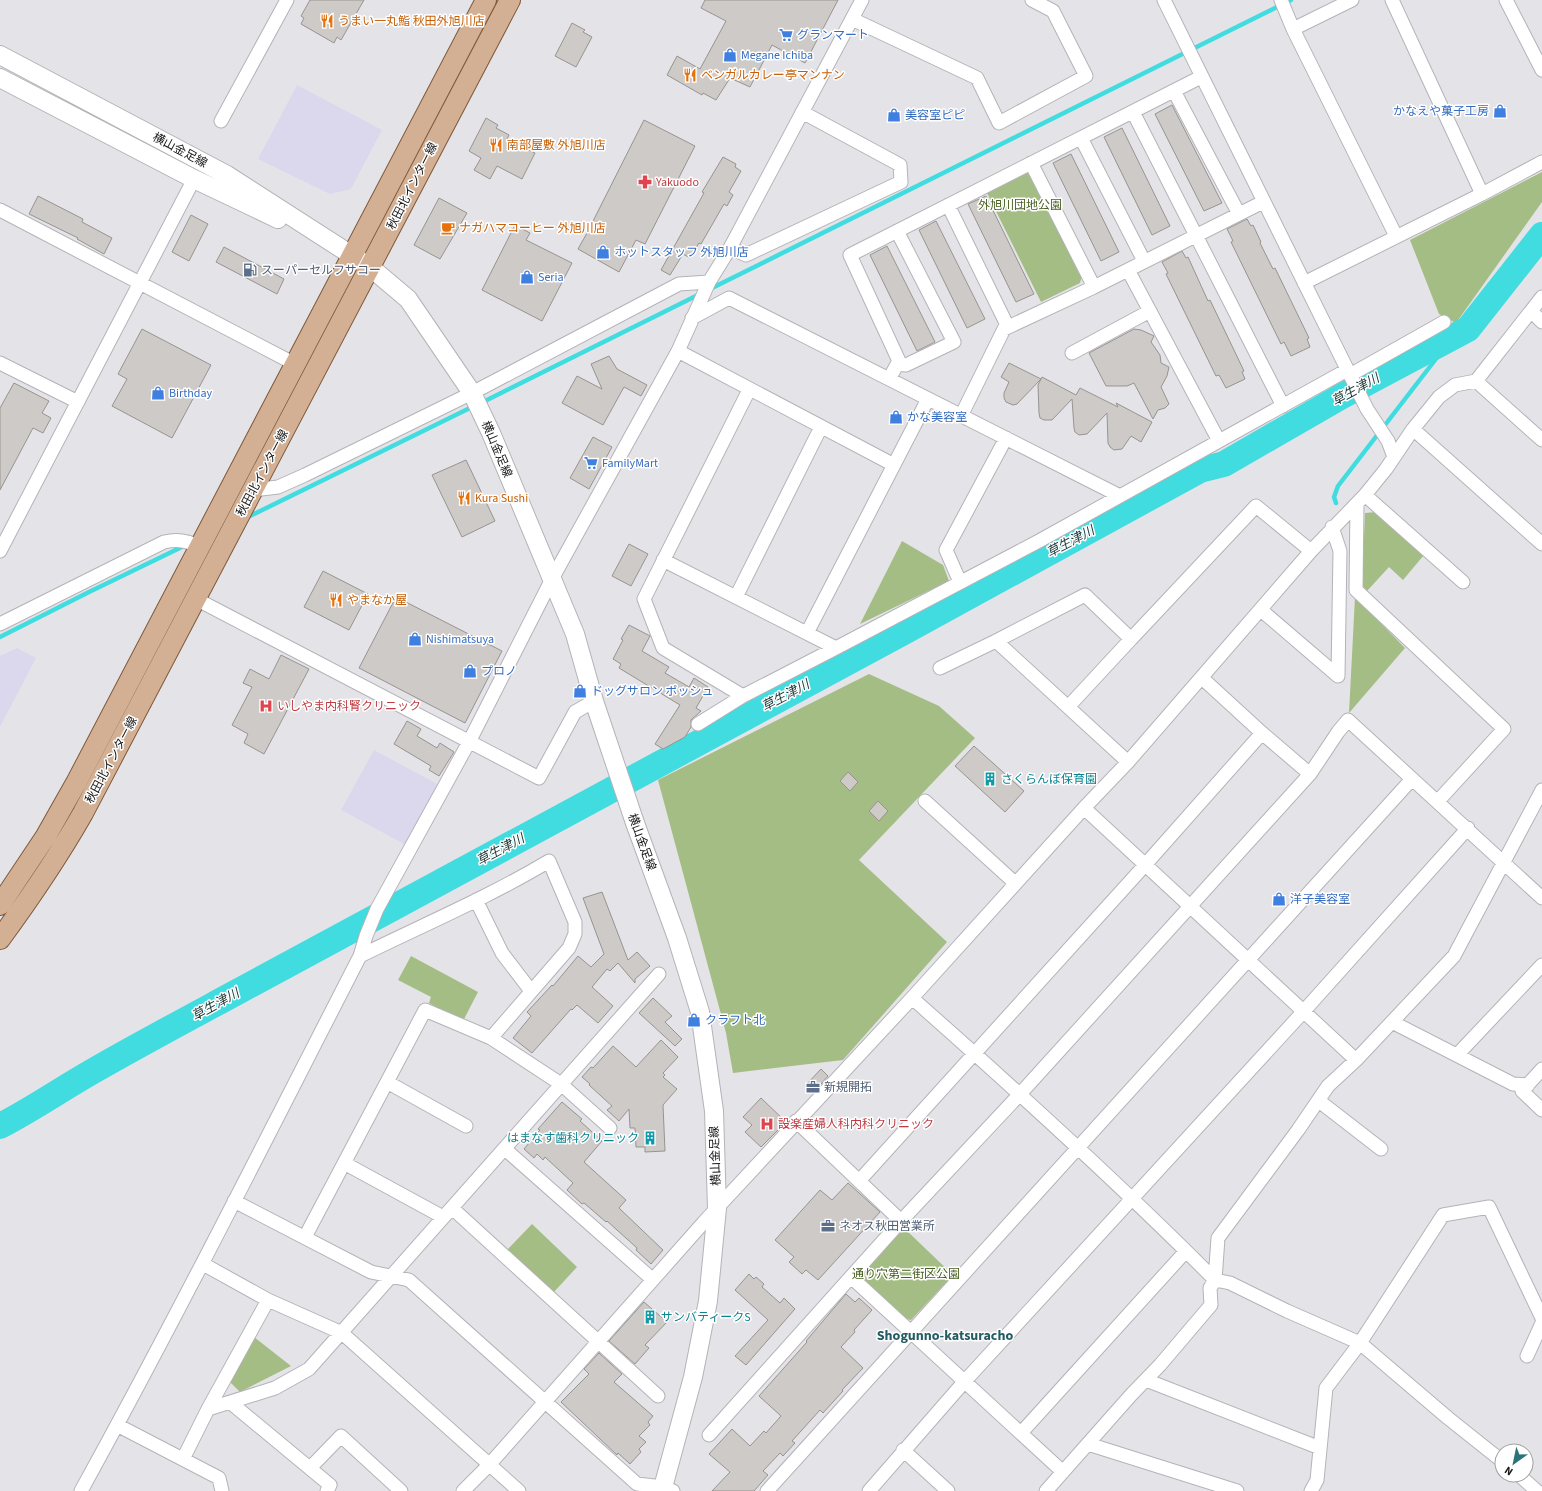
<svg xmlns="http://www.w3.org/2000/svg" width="1542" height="1491" viewBox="0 0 1542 1491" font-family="'Source Sans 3','Noto Sans JP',sans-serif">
<rect width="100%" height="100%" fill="#e4e4e8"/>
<path fill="#dbd7ed" d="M297 85 382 130 351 189 330 194 258 159Z
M17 648 36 658 0 727V656Z
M374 750 439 785 406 845 341 810Z"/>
<path fill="#a4bd84" d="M1542 172V202L1456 323 1439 314 1410 240Z
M1026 173 1033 177 1082 276 1080 283 1041 302 987 193Z
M1376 512 1424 555 1403 580 1389 567 1367 591 1362 585 1365 513Z
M902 541 943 565 949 581 860 624Z
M1355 597 1405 648 1349 713Z
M869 674 939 706 975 738 859 860 947 942 843 1060 733 1073 726 1033 658 780Z
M411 956 478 992 463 1021 429 1003 431 997 398 980Z
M532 1224 577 1267 553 1293 507 1250Z
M904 1228 953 1275 911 1320 906 1319 864 1280 863 1272Z
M254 1337 291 1366 240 1392 230 1382Z"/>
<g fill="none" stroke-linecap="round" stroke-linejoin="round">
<path stroke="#41dcdf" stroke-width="4.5" d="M708 290 1291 0
M481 403 700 294
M1336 503 1334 497 1338 486 1452 338
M244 519 474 406
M0 637 89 592 186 545"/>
<path stroke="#41dcdf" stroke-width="26" d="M0 1126C33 1109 63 1088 95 1070 142 1043 191 1017 239 991 560 817 881 646 1200 470L1224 464 1342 396 1468 329 1542 235"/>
</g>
<path fill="#cecac7" stroke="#979390" d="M310 0H364L341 40 337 37 334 43 301 24 304 18 301 16Z
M705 0H838L805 63 772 45 750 87 730 78 716 100 703 93 702 95 667 75 677 56 700 69 726 21 701 8Z
M572 23 585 30 583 32 592 37 576 67 555 56Z
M1172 105 1222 203 1204 211 1155 114Z
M486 118 498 125 496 128 509 135 507 139 535 153 522 179 497 166 490 179 474 170 481 158 469 151Z
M644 120 695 146 645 244 636 240 619 272 578 249 587 233Z
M1122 128 1170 226 1152 235 1104 137Z
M1071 154 1119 252 1101 261 1053 163Z
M723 157 736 164 735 167 741 171 729 192 733 195 727 206 724 204 701 244 699 243 690 258 683 254 670 275 661 270 704 193 702 192Z
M38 196 83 219 82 222 112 238 104 254 77 239 78 238 29 214Z
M986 196 1034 294 1016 302 968 204Z
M439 198 467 213 440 259 414 245Z
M191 215 208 224 189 261 172 252Z
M1247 219 1251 226 1253 225 1261 242 1260 243 1273 269 1275 268 1309 338 1307 339 1310 347 1291 356 1284 342 1281 344 1231 242 1233 241 1227 229Z
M936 221 985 319 967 328 919 230Z
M515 225 530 233 526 240 572 263 542 321 482 290Z
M887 246 935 342 917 351 870 255Z
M224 247 284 279 277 294 216 262Z
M1182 251 1186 258 1188 257 1208 301 1210 300 1244 371 1242 372 1245 379 1226 388 1219 375 1216 376 1166 274 1168 273 1162 262Z
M142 329 211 365 172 438 112 406 127 379 118 374Z
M1134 329 1141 330 1154 336 1151 342 1160 355 1161 363 1169 367 1167 376 1161 387 1169 404 1165 408 1158 410 1153 419 1134 383 1127 386H1106L1089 353Z
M609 356 617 369 647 385 641 396 624 387 603 425 562 403 577 376 602 389 591 364Z
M1009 363 1041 379 1017 404 1013 405 1006 402 1004 398V393L1009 382 1001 377Z
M1042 377 1076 395 1080 388 1118 407 1116 403 1152 422 1141 442 1131 436 1122 449 1114 450 1110 447 1108 443 1107 413 1087 434 1079 435 1075 432 1074 428 1072 399 1052 420H1044L1040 418 1039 413 1038 385Z
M14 383 49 401 42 413 51 418 43 433 33 428 0 490V408Z
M593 437 612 447 589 489 570 478Z
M466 460 495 521 462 537 432 475Z
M629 544 648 554 631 586 612 576Z
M323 571 368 594 349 630 304 607Z
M396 597 502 651 465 723 359 668Z
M629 625 650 636 642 651 669 667 665 673 689 687 694 678 708 687 696 708 701 711 691 720V727L685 737 663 749 655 744 680 705 619 668 621 664 613 659 623 640 621 639Z
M281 655 309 669 264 754 244 743 248 734 232 725 252 687 243 683 250 669 269 679Z
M407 721 421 729 417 736 437 748 440 743 454 752 439 776 429 770 431 766 394 744Z
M974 746 1024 791 1005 812 955 766Z
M848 772 858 782 850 791 840 781Z
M878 801 888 811 879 821 869 811Z
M602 892 628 960 637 952 650 966 635 979V983L618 963 610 971 607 969 592 987 613 1006 598 1023 577 1005 572 1010 571 1009 532 1053 513 1038 531 1016 527 1012 552 985 553 986 578 956 591 967 604 954 583 898Z
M653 998 672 1016 665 1022 682 1039 675 1046 639 1013Z
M661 1040 678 1057 663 1073 665 1075 663 1077 677 1089 663 1105 665 1151 645 1152V1147H636L635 1128H630L629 1109 619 1121 607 1110 612 1106 589 1085 590 1084 582 1077 591 1067 593 1068 613 1046 636 1067Z
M821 1069 828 1076 813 1093 805 1086Z
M761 1098 786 1122 761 1147 745 1132 752 1125 743 1117Z
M562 1102 582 1119 580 1121 602 1141 584 1162 626 1200 619 1208 663 1250 651 1264 636 1250 637 1248 607 1221 606 1222 584 1203 582 1204 567 1190 573 1183 545 1157 543 1160 537 1154 534 1158 524 1149 540 1130 538 1129Z
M848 1183 880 1212 818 1280 806 1270 802 1274 789 1262 794 1257 775 1240 820 1190 832 1200Z
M749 1274 754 1279 756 1277 764 1284 762 1287 780 1303 784 1298 795 1309 746 1365 735 1356 768 1320 735 1290Z
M846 1294 855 1302 859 1298 872 1310 854 1330 855 1332 841 1347 863 1368 842 1390 843 1391 823 1413 820 1410 792 1441 795 1443 783 1456 780 1453 763 1471 768 1475 754 1491H712L730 1472 709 1454 732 1429 750 1446 764 1431 766 1433 781 1416 759 1396 807 1342 806 1341Z
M644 1302 667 1322 645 1345 649 1348 635 1364 609 1341Z
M599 1353 622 1374 614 1382 653 1416 648 1422 650 1425 639 1436 646 1442 639 1449 641 1452 630 1464 618 1453 617 1455 561 1402 589 1374 584 1369Z"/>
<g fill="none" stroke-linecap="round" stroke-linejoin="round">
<g stroke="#b3b3b8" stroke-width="15">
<path id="street" d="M1164 0 1350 375 1367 409 1388 441 1394 457
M1281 0 1293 29
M1352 0 1293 29 1396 236
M1392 0 1482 194
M1506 0 1542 70
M852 19 977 78 999 123 1086 76 1053 11 1032 0
M1174 91 1239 214
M1133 112 1283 406
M221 121 287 0
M1081 138 1144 261
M1031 163 1094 287
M948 205 1008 327
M0 210 295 364
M730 248 746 255 901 182 900 165 802 112
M1128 270 1219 441
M1304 283 1482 194 1542 162
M1531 311 1542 322
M692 318 729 298 1120 496
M678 351 894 465
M1072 353 1150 311
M0 363 78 402
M897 364 906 365 954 342 897 231
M1350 375 1444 322
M889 379 899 361 850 255 1201 77
M1476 381 1542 440
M961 416 1004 329 1094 287 1263 202
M1413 429 1542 544
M253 490 278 487 305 475 472 393 679 284 709 282
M1365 495 1463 582
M1357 504 1356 590 1504 729 1438 801
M1332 527 1340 551 1338 676
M0 551 194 179
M663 560 836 648 1039 541 1347 370
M960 582 946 550 1006 438
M736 597 821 427
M196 599 539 778 575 712 594 701
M1261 610 1338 676
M0 624 164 542C178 539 186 541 199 546
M807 633 928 399
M996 641 1128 762
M940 668 996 641 1085 595 1131 639 1256 506 1311 551
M1202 678 1262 733 1310 774
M743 696 836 648
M1068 707 1131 639
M698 724 743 696 663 648 644 599 749 390
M925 801 1015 883
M1084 808 1356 1060
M476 900 502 953 531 991
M360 956C423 925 489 897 549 861L575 922V934L569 948 491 1038
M912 998C1015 1089 1118 1182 1215 1280L1230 1283 1287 1311 1360 1343 1448 1418 1502 1461
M1392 1022 1513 1084 1528 1085
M1457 1055 1542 965
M1542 1069 1522 1091 1542 1110
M387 1082 466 1126
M1319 1101 1381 1149
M796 1121 901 1221
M505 1149 652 1279
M344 1163 443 1217
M859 1181 1145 865 1262 733
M234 1201 371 1272 409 1280 637 1484 663 1487 673 1491
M452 1208 658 1396
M305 1237 425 1010 491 1038 561 1084 610 1128
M203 1264 268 1300 342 1333 519 1491
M851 1277 1063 1472
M268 1300 208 1409 275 1388 309 1369 659 974
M1527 1356 1542 1323
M1146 1380 1320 1448
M231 1403 330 1485 327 1491
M117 1425 219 1478 222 1491
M1021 1433 1186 1251
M709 1435 901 1221 1020 1094 1310 774 1338 732 1348 720 1542 898
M1088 1444 1237 1491
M903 1450 948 1491
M183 1459 208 1409
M310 1468 341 1436 401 1491
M1519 1475 1537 1491
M81 1491C178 1315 268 1135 360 956L366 936 377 909 469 742 552 579 678 351 709 282 730 248 862 0
M463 1491 489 1465 704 1222 912 998 1084 808 1128 762 1311 551 1365 495 1386 469 1413 429 1439 397 1455 385 1476 381 1542 297
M767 1491 1412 779
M869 1491 964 1382 1303 1012 1468 828
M1046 1491 1131 1395 1160 1365 1211 1305 1210 1288 1215 1280 1218 1238 1298 1130 1328 1086 1356 1060 1454 956 1542 790
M1311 1491 1317 1480 1326 1388 1360 1343 1443 1215 1489 1207 1542 1318"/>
</g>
<g stroke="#b3b3b8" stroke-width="20">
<path id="secondary" d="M0 55 227 175 370 267 408 299 472 393 491 433 575 634 594 701 635 823 677 938 700 1012 714 1111 717 1208 708 1301 693 1377 662 1491
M0 78 194 179 278 219"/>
</g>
<g stroke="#7e583a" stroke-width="22">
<path id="primary" d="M0 905 46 836 76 783 486 0
M0 939C30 898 58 857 83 813L510 0"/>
</g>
<use href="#street" stroke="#fff" stroke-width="13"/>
<use href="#secondary" stroke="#fff" stroke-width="18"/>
<use href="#primary" stroke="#d3b094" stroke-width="20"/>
</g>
<defs>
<g id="restaurant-bare" transform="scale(1.08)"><path d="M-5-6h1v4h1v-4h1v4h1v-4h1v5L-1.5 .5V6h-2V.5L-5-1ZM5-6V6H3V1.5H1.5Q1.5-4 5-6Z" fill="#e8710a" stroke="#fff" stroke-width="2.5" paint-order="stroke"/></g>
<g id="supermarket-bare" transform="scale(1.08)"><path d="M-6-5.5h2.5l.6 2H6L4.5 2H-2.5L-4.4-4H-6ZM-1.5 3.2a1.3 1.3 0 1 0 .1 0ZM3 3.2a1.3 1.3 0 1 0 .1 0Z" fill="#3f7fe0" stroke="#fff" stroke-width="2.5" paint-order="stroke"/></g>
<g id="shop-bare" transform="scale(1.08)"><path d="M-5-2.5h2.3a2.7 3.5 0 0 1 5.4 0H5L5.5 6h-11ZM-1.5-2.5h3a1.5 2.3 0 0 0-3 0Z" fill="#3f7fe0" stroke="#fff" stroke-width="2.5" paint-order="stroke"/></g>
<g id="pharmacy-bare" transform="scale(1.08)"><path d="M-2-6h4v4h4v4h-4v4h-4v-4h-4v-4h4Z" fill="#e0444e" stroke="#fff" stroke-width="2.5" paint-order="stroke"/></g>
<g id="cafe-bare" transform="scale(1.08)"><path d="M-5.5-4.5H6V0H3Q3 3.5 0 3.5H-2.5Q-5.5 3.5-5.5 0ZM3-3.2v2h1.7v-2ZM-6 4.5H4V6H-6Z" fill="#e8710a" stroke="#fff" stroke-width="2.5" paint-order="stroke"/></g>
<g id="fuel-bare" transform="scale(1.08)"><path d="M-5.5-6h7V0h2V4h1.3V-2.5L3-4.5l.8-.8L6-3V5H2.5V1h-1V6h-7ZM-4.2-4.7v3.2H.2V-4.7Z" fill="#5c6f8a" stroke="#fff" stroke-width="2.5" paint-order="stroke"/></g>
<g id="hospital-bare" transform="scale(1.08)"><path d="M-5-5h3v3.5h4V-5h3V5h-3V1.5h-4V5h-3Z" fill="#e0444e" stroke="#fff" stroke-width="2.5" paint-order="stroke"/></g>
<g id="building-bare" transform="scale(1.08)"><path d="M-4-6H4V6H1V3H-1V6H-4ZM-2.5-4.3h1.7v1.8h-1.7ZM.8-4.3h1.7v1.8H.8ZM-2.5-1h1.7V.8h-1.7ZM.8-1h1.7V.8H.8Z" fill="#0f9aa8" stroke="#fff" stroke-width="2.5" paint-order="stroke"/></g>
<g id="office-bare" transform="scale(1.08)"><path d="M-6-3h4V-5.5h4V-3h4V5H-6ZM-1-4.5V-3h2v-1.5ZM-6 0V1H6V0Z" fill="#5c6f8a" stroke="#fff" stroke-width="2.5" paint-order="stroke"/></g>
</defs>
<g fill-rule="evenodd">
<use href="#restaurant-bare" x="327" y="21"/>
<use href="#supermarket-bare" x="786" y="35"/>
<use href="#shop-bare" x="730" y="55"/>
<use href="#restaurant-bare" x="690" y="75"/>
<use href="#shop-bare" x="1500" y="111"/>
<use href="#shop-bare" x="894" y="115"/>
<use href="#restaurant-bare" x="496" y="145"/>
<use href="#pharmacy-bare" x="645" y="182"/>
<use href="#cafe-bare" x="448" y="228"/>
<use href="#shop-bare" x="603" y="252"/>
<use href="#fuel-bare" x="250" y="270"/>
<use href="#shop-bare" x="527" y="277"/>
<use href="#shop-bare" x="158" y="393"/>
<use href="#shop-bare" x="896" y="417"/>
<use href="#supermarket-bare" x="591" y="463"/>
<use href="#restaurant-bare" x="464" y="498"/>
<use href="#restaurant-bare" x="336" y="600"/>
<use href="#shop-bare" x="415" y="639"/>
<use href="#shop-bare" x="470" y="671"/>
<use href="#shop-bare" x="580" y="691"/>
<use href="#hospital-bare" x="266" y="706"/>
<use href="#building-bare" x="990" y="779"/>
<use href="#shop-bare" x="1279" y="899"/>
<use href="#shop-bare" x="694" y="1020"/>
<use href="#office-bare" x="813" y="1087"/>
<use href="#hospital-bare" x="767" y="1124"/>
<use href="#building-bare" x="650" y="1138"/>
<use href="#office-bare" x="828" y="1226"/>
<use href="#building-bare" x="650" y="1317"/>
</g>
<g text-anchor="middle" stroke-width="3" stroke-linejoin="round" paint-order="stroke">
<g font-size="12" fill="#c56008" stroke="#fff" text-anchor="start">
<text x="338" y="25">うまい一丸鮨 秋田外旭川店</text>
<text x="701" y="79">ベンガルカレー亭マンナン</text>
<text x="507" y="149">南部屋敷 外旭川店</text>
<text x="459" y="232">ナガハマコーヒー 外旭川店</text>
<text x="475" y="502">Kura Sushi</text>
<text x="347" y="604">やまなか屋</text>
</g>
<g font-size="12" fill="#366cbe" stroke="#fff" text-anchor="start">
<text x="797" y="39">グランマート</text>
<text x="741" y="59">Megane Ichiba</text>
<text x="1489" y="115" text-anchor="end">かなえや菓子工房</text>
<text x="905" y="119">美容室ピピ</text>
<text x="614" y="256">ホットスタッフ 外旭川店</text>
<text x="538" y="281">Seria</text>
<text x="169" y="397">Birthday</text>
<text x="907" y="421">かな美容室</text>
<text x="602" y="467">FamilyMart</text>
<text x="426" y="643">Nishimatsuya</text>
<text x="481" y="675">プロノ</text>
<text x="591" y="695">ドッグサロン ポッシュ</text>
<text x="1290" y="903">洋子美容室</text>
<text x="705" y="1024">クラフト北</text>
</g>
<g font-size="12" fill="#161617" stroke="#fff">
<text transform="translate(180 150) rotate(28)" y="4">横山金足線</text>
<text transform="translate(412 186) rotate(-63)" y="4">秋田北インター線</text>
<text transform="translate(497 449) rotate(67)" y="4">横山金足線</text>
<text transform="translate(262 473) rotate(-62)" y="4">秋田北インター線</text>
<text transform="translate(111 760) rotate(-62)" y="4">秋田北インター線</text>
<text transform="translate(642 842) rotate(70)" y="4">横山金足線</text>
<text transform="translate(715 1156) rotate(-92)" y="4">横山金足線</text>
</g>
<g font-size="12" fill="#be3a42" stroke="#fff" text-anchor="start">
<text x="656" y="186">Yakuodo</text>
<text x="277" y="710">いしやま内科腎クリニック</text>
<text x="778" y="1128">設楽産婦人科内科クリニック</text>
</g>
<g font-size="12" fill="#485f21" stroke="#fff">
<text x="1020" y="209">外旭川団地公園</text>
<text x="906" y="1278">通り穴第二街区公園</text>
</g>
<g font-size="12" fill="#4e5e75" stroke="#fff" text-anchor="start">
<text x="261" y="274">スーパーセルフサコー</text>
<text x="824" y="1091">新規開拓</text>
<text x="839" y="1230">ネオス秋田営業所</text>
</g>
<g font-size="12" fill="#0d838f" stroke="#fff" text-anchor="start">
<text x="1001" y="783">さくらんぼ保育園</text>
<text x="639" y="1142" text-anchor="end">はまなす歯科クリニック</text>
<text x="661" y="1321">サンバティークS</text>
</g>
<g font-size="13" font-style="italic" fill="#1b3434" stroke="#fff">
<text transform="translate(1355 389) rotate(-29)" y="5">草生津川</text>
<text transform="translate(1070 541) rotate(-28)" y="5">草生津川</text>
<text transform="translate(785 695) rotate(-28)" y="5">草生津川</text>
<text transform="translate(500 849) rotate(-28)" y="5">草生津川</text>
<text transform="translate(215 1004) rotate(-29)" y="5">草生津川</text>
</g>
<g font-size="14" font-weight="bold" fill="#235d63" stroke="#fff">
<text x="945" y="1340">Shogunno-katsuracho</text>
</g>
</g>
<g transform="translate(1514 1463) rotate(213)"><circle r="19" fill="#ffffff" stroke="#a2a2a2"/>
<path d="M0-3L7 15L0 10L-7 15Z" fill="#2b747c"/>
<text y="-6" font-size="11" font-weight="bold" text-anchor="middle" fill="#161617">N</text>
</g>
</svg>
